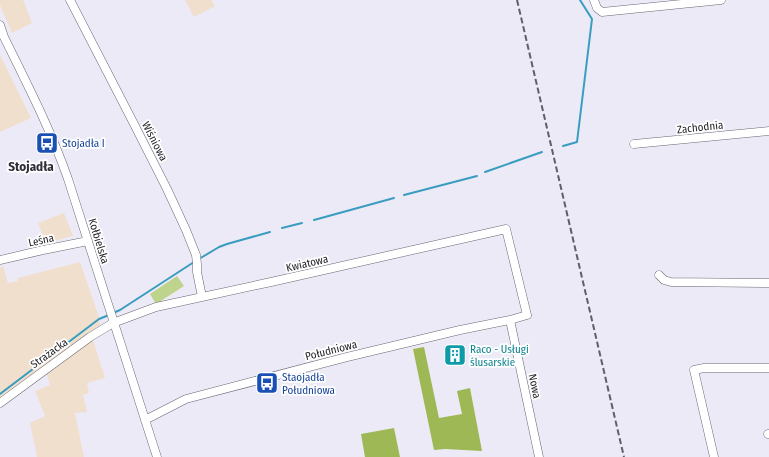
<svg xmlns="http://www.w3.org/2000/svg" width="769" height="457" viewBox="0 0 769 457" font-family="'Fira Sans Condensed',sans-serif">
<rect width="100%" height="100%" fill="#edeaf8"/>
<path fill="#f1dfce" d="M0 0H23L32 23 12 33 0 5Z
M185 0H211L215 6 194 17Z
M0 55 31 118 0 132Z
M64 213 73 236 46 243 38 223Z
M80 262 99 317 100 325 38 371 0 400V268L1 267 3 266 8 283 18 281V278Z
M93 340 105 378 87 383 89 393 83 395 87 412 75 413 84 457H37L30 423 45 416 35 391 50 385 46 372Z"/>
<path fill="#bed38c" d="M177 276 184 286 156 304 150 294Z"/>
<path fill="#9eb855" d="M424 347 439 418 462 414 457 391 470 388 482 451 445 449 434 450 413 349Z
M394 428 400 457H365L361 434Z"/>
<g fill="none" stroke-linecap="round" stroke-linejoin="round">
<path stroke="#389dbf" stroke-width="2" d="M563 146 577 142 592 19 580 0
M485 172 542 152
M404 195 477 176
M314 220 394 198
M282 228 302 223
M199 259 219 247 227 244 270 232
M113 313 120 310 194 262
M0 394 99 319 109 315"/>
<g stroke="#696773" stroke-width="9">
<path id="minor" d="M70 0 134 124 167 189 186 230 196 255 197 264V272L202 297
M594 0 597 8 602 12 721 0
M0 25 4 37C27 84 51 130 68 179L157 457
M634 144 769 131
M0 260 43 250 88 241
M659 275 664 280 671 282 769 283
M510 320 539 457
M0 403 90 337 113 323 156 307 271 282 506 229 527 315 510 320 460 330 347 357 186 399 145 420
M768 434H769
M714 457 694 370 704 368H769"/>
</g>
<use href="#minor" stroke="#fff" stroke-width="8"/>
<path stroke="#605f66" stroke-width="2" stroke-dasharray="6 3" stroke-linecap="butt" d="M517 0 624 457"/>
</g>
<defs>
<g id="bus-square" transform="scale(1.15)"><rect x="-9" y="-9" width="18" height="18" rx="4" fill="#1a4fb4" stroke="#fff"/><path d="M-5-6H5V4H4V6H2V4H-2V6H-4V4H-5ZM-3.5-4V0h7V-4ZM-3.5 1.2v1.5H-2V1.2ZM2 1.2v1.5H3.5V1.2Z" fill="#fff"/></g>
<g id="building-square" transform="scale(1.15)"><rect x="-9" y="-9" width="18" height="18" rx="4" fill="#0f9aa8" stroke="#fff"/><path d="M-4-6H4V6H1V3H-1V6H-4ZM-2.5-4.3h1.7v1.8h-1.7ZM.8-4.3h1.7v1.8H.8ZM-2.5-1h1.7V.8h-1.7ZM.8-1h1.7V.8H.8Z" fill="#fff"/></g>
</defs>
<g fill-rule="evenodd">
<use href="#bus-square" x="47" y="143"/>
<use href="#building-square" x="455" y="355"/>
<use href="#bus-square" x="267" y="383"/>
</g>
<g text-anchor="middle" stroke-width="3.5" stroke-linejoin="round" paint-order="stroke">
<g font-size="11" fill="#252429" stroke="#fff">
<text transform="translate(700 127) rotate(-6)" y="4">Zachodnia</text>
<text transform="translate(155 141) rotate(63)" y="4">Wiśniowa</text>
<text transform="translate(41 240) rotate(-12)" y="4">Leśna</text>
<text transform="translate(99 241) rotate(73)" y="4">Kołbielska</text>
<text transform="translate(307 263) rotate(-13)" y="4">Kwiatowa</text>
<text transform="translate(331 350) rotate(-14)" y="4">Południowa</text>
<text transform="translate(49 353) rotate(-36)" y="4">Strażacka</text>
<text transform="translate(535 386) rotate(78)" y="4">Nowa</text>
</g>
<g font-size="11" fill="#164399" stroke="#fff" text-anchor="start">
<text x="62" y="147">Stojadła I</text>
<text x="282" y="381">Staojadła<tspan x="282" dy="13">Południowa</tspan></text>
</g>
<g font-size="11" fill="#0d838f" stroke="#fff" text-anchor="start">
<text x="470" y="353">Raco - Usługi<tspan x="470" dy="13">ślusarskie</tspan></text>
</g>
<g font-size="13" font-weight="bold" fill="#2f2d37" stroke="#fff">
<text x="31" y="171">Stojadła</text>
</g>
</g>
</svg>
